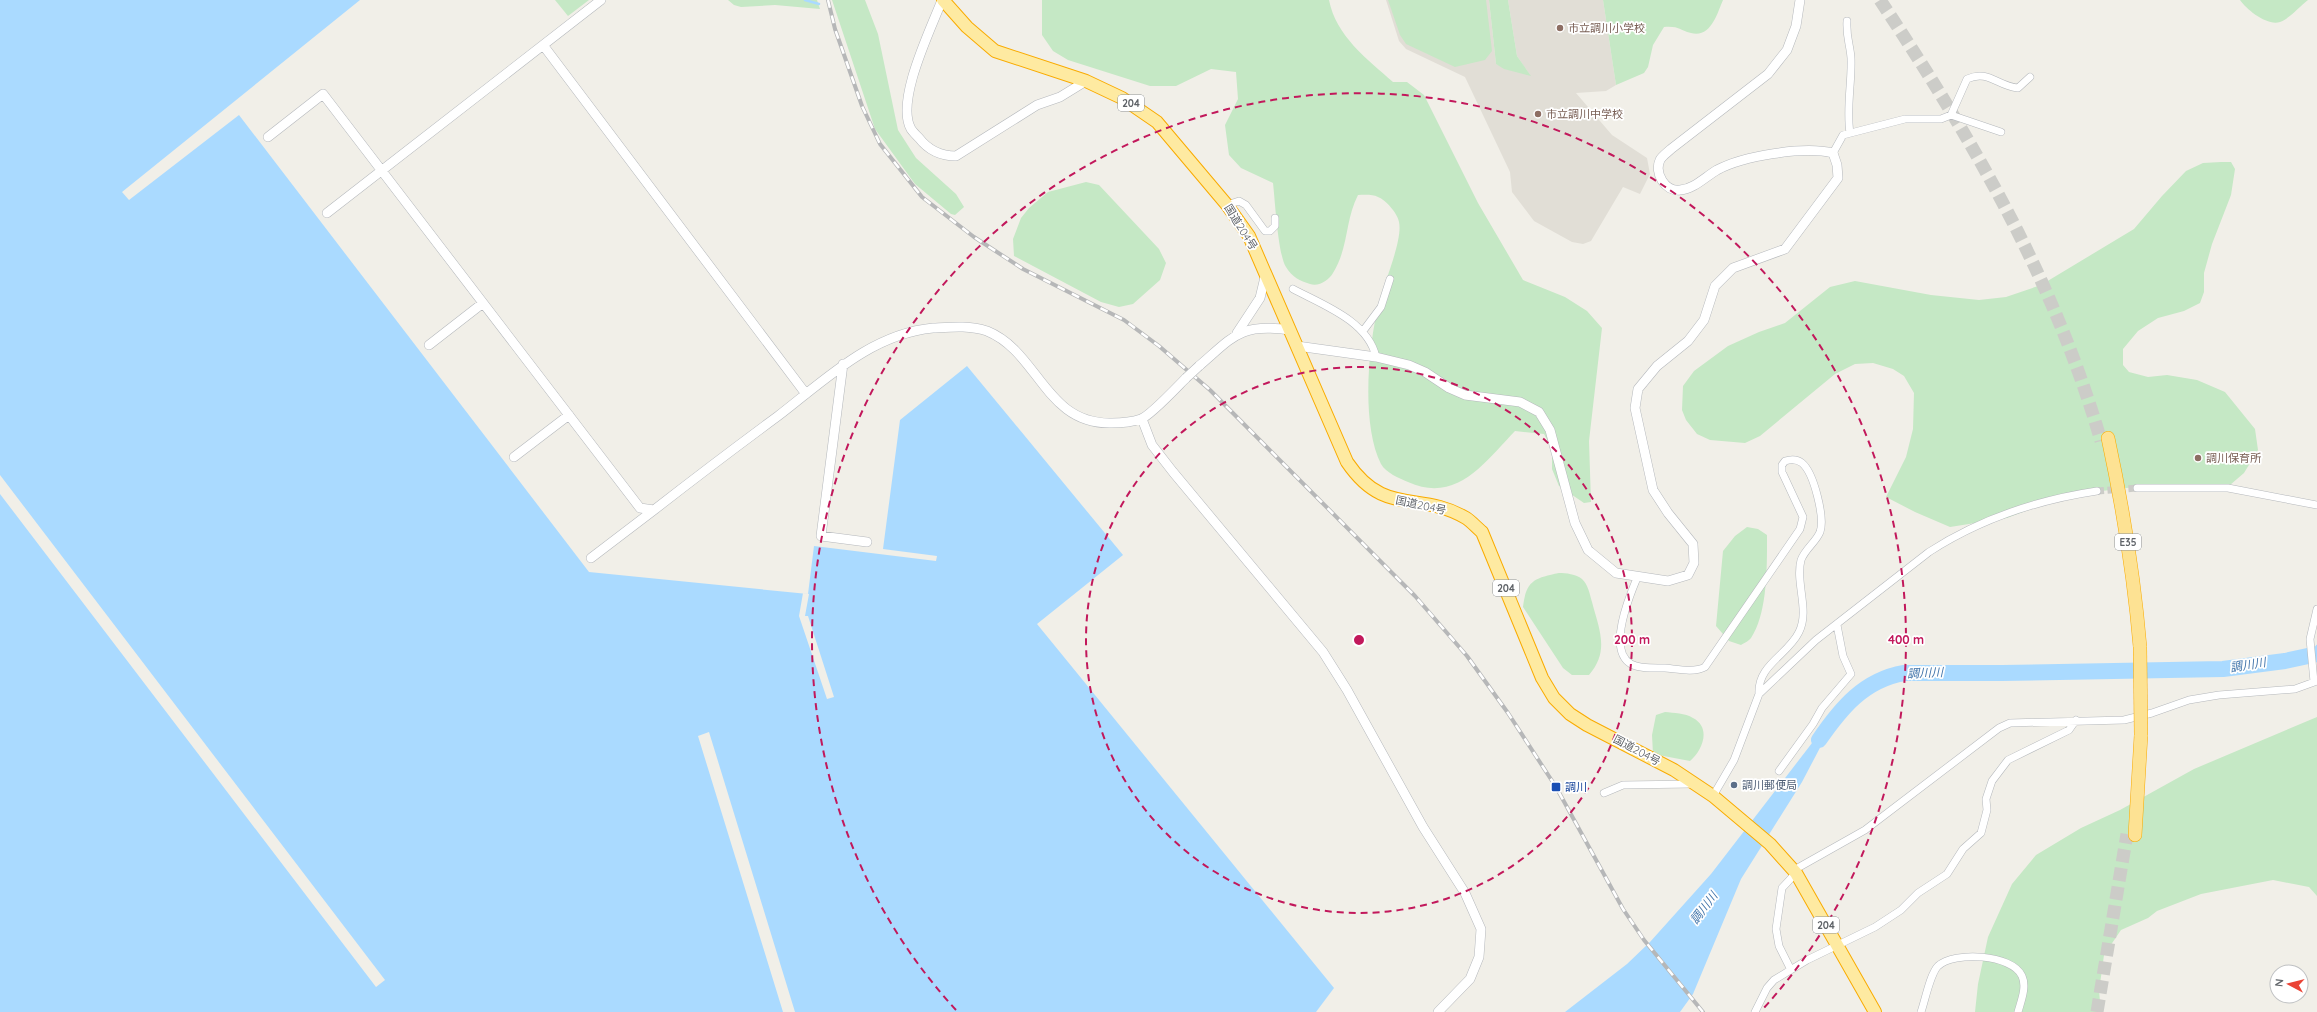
<svg xmlns="http://www.w3.org/2000/svg" width="2317" height="1012" viewBox="0 0 2317 1012" font-family="Quicksand,'Noto Sans JP',sans-serif">
<rect width="100%" height="100%" fill="#f1efe8"/>
<path fill="#e1ded6" d="M1386 0H1489L1496 64 1530 75 1517 56 1508 0H1603L1616 85 1606 91 1576 93 1612 135 1647 158 1650 174 1640 194 1623 187 1591 241 1583 244 1572 242 1534 221 1512 192 1510 172 1465 77 1406 49 1399 41Z"/>
<path fill="#c5e8c5" d="M555 0H589L568 16Z
M728 0H817L820 9 775 5 741 7 734 5Z
M832 0H865L878 34 898 130 916 158 956 194 964 207 955 215 951 214 915 184 875 129Z
M1042 0H1329C1336 36 1367 59 1393 82H1407L1424 95 1478 203 1523 280 1565 297 1587 311 1602 328 1589 441 1591 502 1584 503 1559 486 1552 469V449L1544 434 1515 431C1485 462 1457 504 1408 482 1399 478 1386 473 1381 464 1361 424 1368 346 1379 303 1384 283 1403 240 1399 222 1398 214 1386 200 1378 197 1372 194 1364 195 1358 195 1345 220 1349 247 1333 273 1329 280 1319 287 1310 284 1300 281 1292 277 1286 267 1278 255 1275 200 1273 183L1241 168 1229 155 1225 125 1238 99 1236 72 1211 69 1176 86H1150L1068 60 1053 51 1042 35Z
M1388 0H1486L1492 51 1485 60 1455 67 1406 44 1400 35Z
M1489 0H1508L1517 56 1531 76 1504 69 1496 64Z
M1603 0H1723C1717 14 1711 38 1691 33 1678 30 1680 26 1664 27L1653 45 1648 67 1644 73 1616 85Z
M2240 0H2308C2300 6 2289 19 2280 22 2267 26 2247 10 2240 0Z
M2221 162H2231L2235 169 2231 195 2212 244 2204 273V292L2200 303 2184 311 2158 318 2138 331 2123 349V365L2129 372 2148 377 2167 375 2197 380 2225 392 2255 429 2258 450 2244 473 2230 485 2199 491 2160 484 2085 493 2044 504 2007 518 1950 527 1915 512 1886 497 1906 457 1913 429 1914 393 1904 376 1893 369 1873 363 1855 364 1835 374 1760 436 1745 443 1710 440 1697 434 1686 420 1682 410 1683 386 1694 371 1728 346 1759 332 1785 323 1830 287 1855 281 1931 295 1979 300 2006 297 2041 285 2134 229 2162 196 2186 171 2203 163Z
M1086 182 1099 185 1159 249 1166 263 1160 280 1133 304 1119 307 1101 302 1014 256 1013 239 1021 218 1029 208 1048 192Z
M1747 527 1758 529 1767 535C1767 564 1768 613 1751 638 1749 641 1744 643 1741 645L1729 641 1716 626 1723 551 1735 536Z
M1559 573C1566 573 1576 574 1582 579 1588 584 1590 595 1592 602 1599 629 1610 651 1589 675H1572L1563 668 1523 607C1526 581 1534 578 1559 573Z
M1665 712C1674 713 1685 713 1693 718 1712 728 1702 751 1690 761L1653 754 1652 735 1656 715Z
M2317 717V896L2309 887 2273 880 2201 894 2157 911 2148 918 2121 930 2104 955 2099 991 2101 1012H1975L1978 984 1988 937 2012 884 2036 855 2081 828 2120 810 2194 769Z"/>
<path fill="#aadaff" d="M0 0H360L122 192 129 200 239 115 589 572 808 594 814 546 936 561 937 556 883 549 900 420 967 366 1123 555 1037 624 1334 988 1316 1012H0Z
M1829 721 1833 723 1802 782 1741 879 1693 994 1680 1012H1565L1627 964 1650 942 1711 874Z"/>
<path fill="#f1efe8" d="M0 475 385 980 376 987 0 494Z
M803 593 809 594 805 616H808L834 697 827 699 799 616Z
M709 732 795 1012H783L698 736Z"/>
<g fill="none" stroke-linecap="round" stroke-linejoin="round">
<path stroke="#aadaff" stroke-width="2.5" d="M805 0 819 4
M2316 654 2317 646"/>
<path stroke="#aadaff" stroke-width="16" d="M1819 740C1841 708 1864 680 1904 673H2002L2223 669 2285 661 2317 654"/>
<path stroke="#ccccc8" stroke-width="7" stroke-dasharray="7 3.5" stroke-linecap="butt" d="M2097 491 2137 488"/>
<path stroke="#ccccc8" stroke-width="13" stroke-dasharray="13 6" stroke-linecap="butt" d="M1880 0C1973 140 2054 279 2101 441
M2097 1012 2127 834"/>
<g stroke="#b5b8bc" stroke-width="8">
<path id="minor" d="M1847 21C1846 37 1850 44 1851 58 1852 83 1846 108 1850 133
M1951 115 2001 132
M1833 153 1843 135 1905 119H1941L1951 115 1967 79C1988 69 1997 86 2018 88L2030 77
M1227 205 1239 201 1246 205 1265 231H1270L1275 226V218
M1293 289C1323 305 1368 321 1376 357
M1363 331 1381 307 1390 279
M2137 488H2228L2317 505
M1637 578C1629 597 1607 650 1631 664 1640 669 1655 668 1665 668 1677 669 1694 673 1705 667L1800 529 1803 517 1782 472V465L1785 461C1791 459 1797 459 1802 463 1814 473 1825 518 1820 532 1816 542 1805 549 1801 560 1795 583 1810 610 1799 632 1788 655 1757 665 1759 694
M2314 682 2310 639 2317 609
M1779 771 1813 724 1822 708 1851 674 1843 656 1837 625
M1604 793 1623 785 1692 784
M1713 796 1734 760 1759 694 1816 640 1929 552C1980 519 2037 500 2097 491
M1794 870 1865 830 1999 728 2010 723 2124 720 2152 713 2189 700 2219 695 2295 689 2317 681
M1791 970 1779 946 1776 929 1782 888 1796 873
M1755 1012 1767 988 1774 980 1807 960 1875 927 1901 910 1918 893 1947 874 1963 849 1981 833 1987 810 1986 799 1992 781 2008 760 2069 730 2076 720
M1921 1012C1925 1001 1930 974 1938 966 1954 951 2012 954 2022 976 2027 987 2021 1001 2018 1012"/>
</g>
<g stroke="#b5b8bc" stroke-width="10">
<path id="tertiary" d="M942 0C931 29 895 101 911 129 913 132 917 136 919 138 929 151 941 156 956 156L1037 105 1060 97 1086 81
M543 45 806 394
M268 137 323 94 640 508 654 510C695 478 736 447 778 416 825 380 871 334 933 328 951 327 969 325 987 331 1039 352 1045 425 1112 423 1121 423 1132 422 1141 419 1151 415 1177 387 1186 378
M327 213 601 0
M1237 333 1260 298 1266 273
M429 345 483 303
M1297 346 1376 357 1409 365 1425 372 1449 388 1465 395 1520 402 1539 412 1550 430 1575 523 1588 550 1616 573 1668 581 1688 575 1694 563 1693 544 1668 513 1653 490 1635 408 1638 389 1657 366 1688 341 1704 320 1715 286 1733 268 1785 249 1838 178 1837 165 1833 153C1803 146 1743 156 1717 170 1705 177 1694 189 1680 190 1665 192 1654 173 1660 160 1662 156 1668 152 1671 149L1768 74 1787 50 1796 26 1800 0
M843 364 821 536 867 542
M1199 366C1234 336 1240 323 1290 330
M1142 419 1152 445 1173 472 1323 652 1347 690 1423 827 1465 893 1481 929 1479 957 1470 979 1438 1012
M514 457 569 415
M591 558 654 510"/>
</g>
<g stroke="#f9ab00" stroke-width="14">
<path id="trunk" d="M943 0 967 27 995 51 1086 81 1122 98 1157 122 1227 205 1249 236 1347 462C1385 518 1419 490 1466 518 1471 521 1477 528 1482 532L1542 678 1554 698 1570 714 1587 725 1674 770 1713 796 1770 844 1796 873 1875 1012"/>
</g>
<g stroke="#f9ab00" stroke-width="14">
<path id="motorway" d="M2108 438C2123 508 2134 576 2140 647
M2135 835 2141 735"/>
</g>
<use href="#minor" stroke="#fff" stroke-width="7"/>
<use href="#tertiary" stroke="#fff" stroke-width="9"/>
<use href="#trunk" stroke="#feeaa1" stroke-width="12"/>
<use href="#motorway" stroke="#fde293" stroke-width="13"/>
<g stroke="#b6b7b8" stroke-width="4">
<path id="rail" d="M828 0 835 29 862 106 880 144 922 197 974 237 1023 269 1124 320 1159 346 1210 390 1415 596 1467 656 1508 713 1556 787 1623 909 1644 940 1703 1012"/>
</g>
<use href="#rail" stroke="#fff" stroke-width="2.5" stroke-dasharray="8" stroke-linecap="butt"/>
<g stroke="#b5b8bc" stroke-width="10" stroke-linecap="butt">
<path id="tertiary-bridge" d="M1186 378 1199 366"/>
</g>
<g stroke="#f9ab00" stroke-width="14" stroke-linecap="butt">
<path id="motorway-bridge" d="M2140 647 2141 735"/>
</g>
<use href="#tertiary-bridge" stroke="#fff" stroke-width="9"/>
<use href="#motorway-bridge" stroke="#fde293" stroke-width="13"/>
</g>
<g fill="none" stroke="#c2185b" stroke-width="2" stroke-dasharray="7 5">
<circle cx="1359" cy="640" r="273"/>
<path d="M956 1010A547 547 0 1 1 1762 1010"/>
</g>
<g fill="#8d6e63" stroke="#fff" stroke-width="1.5">
<circle cx="1560" cy="28" r="4"/>
<circle cx="1538" cy="114" r="4"/>
<circle cx="2198" cy="458" r="4"/>
</g>
<circle fill="#5c6f8a" stroke="#fff" stroke-width="1.5" cx="1734" cy="785" r="4"/>
<rect fill="#1a4fb4" stroke="#fff" stroke-width="1.5" x="1551" y="782" width="10" height="10" rx="2"/>
<g text-anchor="middle" stroke-width="3.5" stroke-linejoin="round" paint-order="stroke">
<g fill="#fff" stroke="#8f9295" stroke-width="1">
<rect x="1118" y="95" width="26" height="16" rx="3"/>
<rect x="2115" y="534" width="26" height="16" rx="3"/>
<rect x="1493" y="580" width="26" height="16" rx="3"/>
<rect x="1813" y="917" width="26" height="16" rx="3"/>
</g>
<g font-size="10" font-weight="bold" fill="#5f6368">
<text x="1131" y="107">204</text>
<text x="2128" y="546">E35</text>
<text x="1506" y="592">204</text>
<text x="1826" y="929">204</text>
</g>
<g font-size="11" fill="#785e54" stroke="#fff" text-anchor="start">
<text x="1568" y="32">市立調川小学校</text>
<text x="1546" y="118">市立調川中学校</text>
<text x="2206" y="462">調川保育所</text>
</g>
<g font-size="11" fill="#5f6368" stroke="#fff">
<text transform="translate(1241 227) rotate(58)" y="4">国道204号</text>
<text transform="translate(1421 505) rotate(12)" y="4">国道204号</text>
<text transform="translate(1637 750) rotate(28)" y="4">国道204号</text>
</g>
<g font-size="11" fill="#4e5e75" stroke="#fff" text-anchor="start">
<text x="1742" y="789">調川郵便局</text>
</g>
<g font-size="11" fill="#164399" stroke="#fff" text-anchor="start">
<text x="1565" y="791">調川</text>
</g>
<g font-size="12" font-style="italic" fill="#4174aa" stroke="#fff">
<text transform="translate(2248 665) rotate(-9)" y="4">調川川</text>
<text transform="translate(1925 673) rotate(-2)" y="4">調川川</text>
<text transform="translate(1704 908) rotate(-53)" y="4">調川川</text>
</g>
</g>
<circle cx="1359" cy="640" r="6" fill="#c2185b" stroke="#fff" stroke-width="2"/>
<g font-size="12" text-anchor="middle" font-weight="bold" fill="#c2185b" stroke="#fff" stroke-width="3.5" stroke-linejoin="round" paint-order="stroke">
<text x="1632" y="644">200 m</text>
<text x="1906" y="644">400 m</text>
</g>
<g transform="translate(2289 984) rotate(277)"><circle r="19" fill="#ffffff" stroke="#bfc1c3"/>
<path d="M0-3L7 15L0 10L-7 15Z" fill="#ea4335"/>
<text y="-6" font-size="11" font-weight="bold" text-anchor="middle" fill="#5f6368">N</text>
</g>
</svg>
